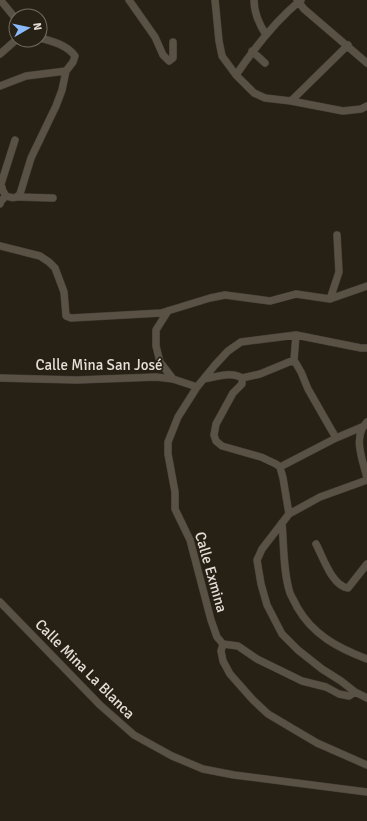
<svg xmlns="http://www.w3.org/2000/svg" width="367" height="821" viewBox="0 0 367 821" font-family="Signika,sans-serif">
<rect width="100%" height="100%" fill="#272014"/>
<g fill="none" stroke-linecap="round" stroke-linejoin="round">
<g stroke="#423c35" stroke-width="8">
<path id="minor" d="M129 0 155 37 163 55 169 61 173 58V42
M215 0 219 41 222 56 236 75 254 93 265 98 291 101 343 111 361 109 367 106
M254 0C254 13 259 24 266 35
M297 0 304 9 367 63
M2 2 16 19
M252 51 265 63
M0 54 16 40
M236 75C255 47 275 21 301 0
M0 86 26 76 66 71
M291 101 348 45
M6 196C12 198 16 199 20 194L31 158 56 106 62 90 66 71 73 62 75 56C67 45 52 41 40 38
M6 196 3 191 1 184 15 140
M18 197 53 198
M0 204 1 201 6 196
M0 246 40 256 49 262 55 268 64 292 66 316 71 318 161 313 210 298 225 295 270 301 296 294 330 299 367 286
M330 299 339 272 337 235
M168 311 156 330V346L160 362 173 379
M296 335 294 360 301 372 308 389 336 438
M367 348H361L296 335 241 342 228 351 215 365 197 387 178 417 168 442V454L175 492V509L190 540 211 620 217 637 223 644 221 651 223 661 230 674 253 700 268 714 317 743 367 765
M0 378 77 380 156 377 173 379 197 387
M242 378 260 374 294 360
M204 379C216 377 232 371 242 378V384L233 393 216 424 214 435 216 441 222 446 261 457 276 464 280 467 283 478 289 514
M367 422C352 437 363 460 367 478
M280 467 336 438 362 427
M367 480 320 497 289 514 262 549 257 560 261 584 267 605 282 634 298 650 322 669 341 681 355 692 367 698
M282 523C284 545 283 572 290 593 292 598 295 602 297 607 313 635 338 648 367 659
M316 544C323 557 332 586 348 588L367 564
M0 602 100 705 134 735 172 756 203 769 234 775 367 792
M223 644 238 646 257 659 302 681 326 687 339 694 349 696 355 692"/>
</g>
<use href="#minor" stroke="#585144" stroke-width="7"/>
</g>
<g text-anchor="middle" stroke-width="3.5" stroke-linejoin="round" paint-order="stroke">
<g font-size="15" fill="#e4dfd8" stroke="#272014">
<text x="99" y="370">Calle Mina San José</text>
<text transform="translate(211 572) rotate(74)" y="5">Calle Exmina</text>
<text transform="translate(85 669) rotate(45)" y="5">Calle Mina La Blanca</text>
</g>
</g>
<g transform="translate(28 28) rotate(81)"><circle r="19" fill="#272014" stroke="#736c62"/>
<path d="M0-3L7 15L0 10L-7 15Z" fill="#8abafc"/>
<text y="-6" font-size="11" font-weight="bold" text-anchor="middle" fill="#e4dfd8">N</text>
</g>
</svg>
